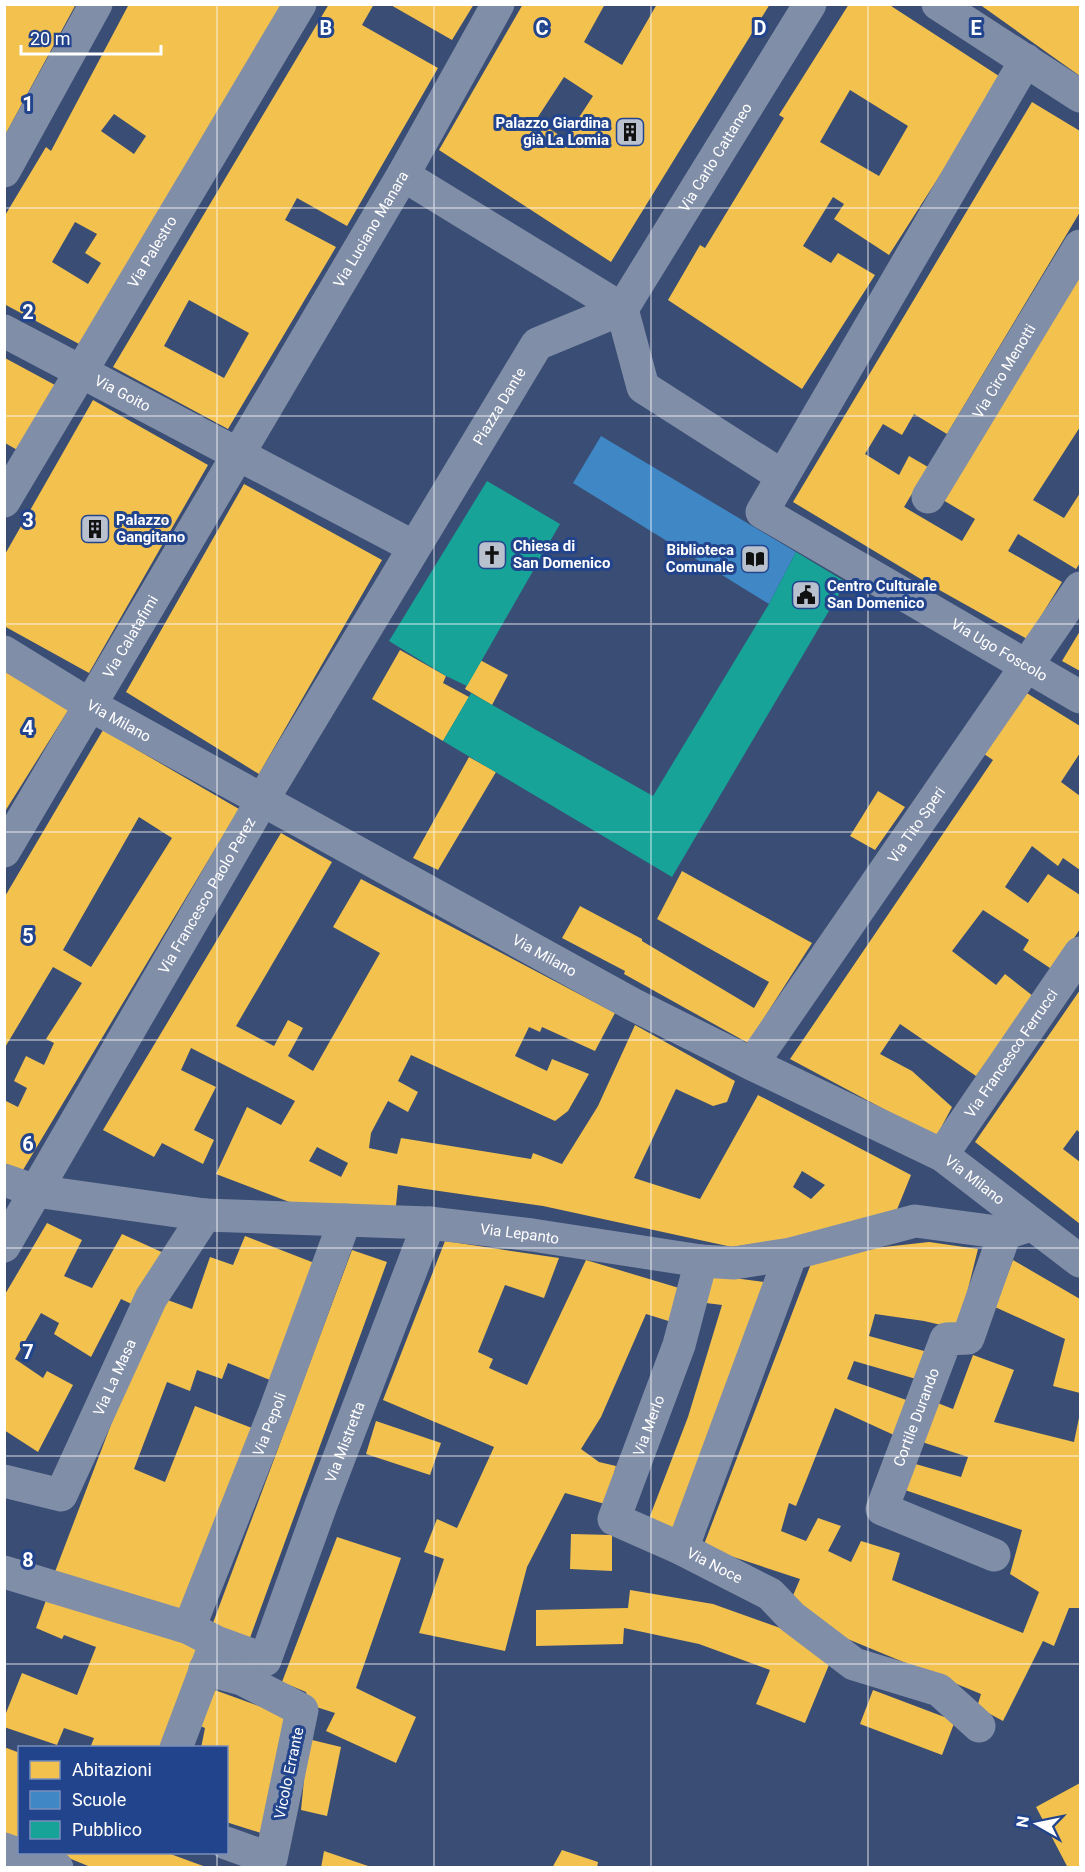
<svg xmlns="http://www.w3.org/2000/svg" width="1085" height="1872" viewBox="0 0 1085 1872" font-family="Roboto,sans-serif">
<rect width="100%" height="100%" fill="#3a4d74"/>
<path fill="#f2c14e" fill-rule="evenodd" d="M4 4H76L4 137Z
M129 4H284L81 345 4 304V217L46 147 51 151ZM114 114 146 136 134 154 101 131ZM75 222 97 234 85 253 101 263 88 284 52 262Z
M329 4H374L362 25 438 68 347 226 297 198 285 220 336 247 228 429 113 367ZM189 300 249 333 224 378 164 346Z
M389 4H474L452 40Z
M523 4H605L584 42 622 65 657 4H770L611 262 439 150ZM564 77 593 96 565 139 536 120Z
M849 4H888L1002 78 889 255 834 219 844 204 833 197 803 246 831 263 838 253 875 275 802 389 668 300 700 245 705 248 784 118 779 115ZM850 90 908 126 879 176 820 142Z
M979 4H1080V76L1056 59Z
M1032 102 1080 131V212L947 434 914 414 902 435 883 424 865 454 899 475 909 456 928 467 904 507 962 541 975 519 943 500 1080 273V427L1033 500 1064 518 1080 493V563L1076 569 1018 534 1008 551 1062 582 1027 639 934 587 793 502Z
M5 358 55 385 19 451 5 443Z
M93 400 208 465 89 673 4 626V556Z
M244 484 382 560 259 774 126 692Z
M1080 631V671L1062 661Z
M400 650 446 676 443 683 469 697 443 741 372 699Z
M480 660 508 675 492 705 465 689Z
M4 671 69 709 4 813Z
M1025 692 1080 726V753L1061 782 1080 796V870L1063 858 1058 866 1032 846 1005 887 1028 903 1048 874 1080 895V929L1053 970 1023 950 1029 940 983 910 952 951 996 985 1005 974 1033 996 976 1076 900 1024 880 1054 912 1071 952 1107 936 1137 790 1059 993 760 984 754Z
M103 730 239 809 20 1175 4 1169V1100L18 1107 27 1088 14 1081 26 1056 44 1065 54 1043 46 1039 82 983 53 967 4 1049V898ZM139 817 172 838 91 967 63 950Z
M469 757 496 772 438 870 413 858Z
M878 791 905 807 875 850 850 836Z
M281 833 332 862 236 1026 274 1046 288 1020 303 1028 288 1056 313 1071 380 953 333 927 361 879 615 1013 595 1051 542 1027 540 1032 529 1027 515 1056 547 1071 552 1059 589 1074 568 1111 555 1121 411 1055 398 1081 418 1092 408 1112 388 1101 371 1133 369 1148 397 1154 401 1138 531 1159 533 1153 562 1164 598 1106 635 1025 735 1081 727 1102 713 1106 676 1089 634 1178 700 1199 758 1095 911 1175 896 1212 801 1237 732 1247 543 1206 398 1185 395 1216 292 1203 216 1174 247 1107 281 1125 295 1101 191 1048 181 1070 216 1087 194 1130 214 1140 203 1164 162 1143 154 1157 103 1130ZM317 1147 348 1163 341 1177 309 1161ZM802 1171 825 1185 811 1199 793 1187Z
M682 871 812 943 748 1043 624 974 625 971 562 938 580 906 642 939V941L754 1008 769 982 657 919Z
M1080 990V1133L1077 1130 1063 1149 1080 1162V1224L975 1142Z
M47 1223 82 1240 64 1276 92 1288 122 1234 166 1254 140 1308 121 1299 91 1357 54 1334 59 1323 41 1313 15 1359 43 1378 47 1371 73 1385 38 1452 4 1430V1296Z
M245 1236 317 1264 270 1380 228 1363 222 1379 197 1370 190 1391 167 1382 134 1469 165 1482 195 1406 252 1428 180 1613 53 1577 112 1422 165 1299 192 1309 210 1257 233 1265Z
M445 1241 559 1258 544 1298 505 1285 478 1352 493 1359 489 1368 527 1385 586 1260 689 1291 678 1324 646 1314 601 1417 581 1449 599 1462 616 1466 605 1504 565 1493 527 1567 505 1651 419 1633 444 1559 424 1552 437 1519 457 1528 494 1447 383 1400Z
M929 1242 978 1249 958 1329 924 1321 875 1314 869 1336 935 1354 923 1381 854 1361 847 1379 912 1402 896 1436 835 1408 796 1506 789 1503 781 1531 806 1541 818 1518 841 1526 828 1551 851 1562 861 1541 900 1553 892 1580 1023 1633 1039 1592 1010 1574 1022 1530 902 1489 912 1463 961 1477 968 1457 922 1442 935 1402 953 1409 973 1355 1014 1370 994 1422 1074 1442 1080 1413V1608H1069L1054 1646 1043 1641 1003 1721 977 1707 981 1694 833 1633 789 1605 800 1579 703 1547 812 1261 875 1248Z
M352 1250 387 1262 247 1646 210 1631Z
M1013 1260 1080 1299V1393L1053 1386 1065 1339 995 1307Z
M711 1275 764 1282 677 1537 647 1524 688 1417 722 1305 706 1303Z
M376 1421 441 1443 430 1475 366 1454Z
M571 1534 612 1535V1571L570 1569Z
M337 1537 401 1558 356 1688 416 1717 396 1763 326 1731 335 1713 310 1705 306 1692 282 1682Z
M630 1590 713 1604 797 1634 831 1660 805 1723 756 1704 770 1670 699 1644 624 1628 623 1644 536 1646V1610L628 1608Z
M49 1592 202 1649 164 1748H90L94 1738 64 1728 57 1745 4 1727V1718L22 1673 77 1695 96 1647 64 1635 62 1639 36 1628Z
M212 1689 292 1718 264 1834 226 1822V1748H201L205 1728 198 1725Z
M873 1690 955 1721 942 1755 860 1724Z
M308 1739 341 1747 327 1816 301 1810Z
M4 1747 20 1753V1840L4 1834Z
M1080 1783V1868H1068L1036 1807Z
M562 1850 598 1862 597 1868H552Z
M324 1851 371 1867V1868H321Z
M54 1852H165L206 1867 93 1868Z"/>
<path fill="#3f88c5" d="M601 436 796 552 769 604 573 483Z"/>
<path fill="#17a398" d="M487 481 560 524 467 686 446 676 389 641Z
M796 552 846 582 672 877 443 741 471 693 653 796 769 604Z"/>
<g fill="none" stroke-linecap="round" stroke-linejoin="round">
<g stroke="#818ea8" stroke-width="33">
<path d="M938 4 1080 96"/>
<path id="s1" d="M1026 60 762 512 1080 697"/>
<path d="M4 171 96 4"/>
<path d="M403 175 622 309 643 387 782 476"/>
<path id="s2" d="M622 309 810 4"/>
<path id="s3" d="M4 331 414 547"/>
<path id="s4" d="M928 497 1080 246"/>
<path id="s5" d="M4 501 300 4"/>
<path id="s6" d="M4 652 90 705 632 1004 752 1064 942 1155 1080 1261"/>
<path id="s7" d="M4 851 403 175 498 4"/>
<path id="s8" d="M752 1064 1080 588"/>
<path id="s9" d="M942 1155 1080 953"/>
<path id="s10" d="M4 1180 36 1191 205 1215 429 1223 532 1235 701 1261 734 1263 791 1254 915 1221 1005 1233 1031 1225"/>
<path id="s11" d="M4 1246 263 799 537 344 622 309"/>
<path id="s12" d="M791 1254 682 1549 770 1594 792 1617 854 1664 939 1690 979 1726"/>
<path id="s13" d="M4 1481 61 1495 151 1298 205 1215"/>
<path id="s14" d="M682 1549 614 1519 679 1345 701 1261"/>
<path id="s15" d="M994 1555 882 1509 946 1339 968 1338 1005 1233"/>
<path id="s16" d="M4 1572 189 1628 216 1642 265 1660 321 1505 429 1223"/>
<path id="s17" d="M189 1628 275 1411 345 1220"/>
<path d="M205 1669 242 1679 302 1710 271 1859 226 1843"/>
<path d="M176 1748 213 1650"/>
<path d="M4 1849 57 1868"/>
</g>
</g>
<path fill="none" stroke="#fff" stroke-width="1.5" stroke-opacity="0.55" d="M217 4V1748M434 4V1868M651 4V1868M868 4V1868M4 208H1080M4 416H1080M4 624H1080M4 832H1080M4 1040H1080M4 1248H1080M4 1456H1080M4 1664H1080M217 1852V1868"/>
<defs>
<g id="building-square" transform="scale(1.5)"><rect x="-9" y="-9" width="18" height="18" rx="4" fill="#bac1ce" stroke="#22448d"/><path d="M-4-6H4V6H1V3H-1V6H-4ZM-2.5-4.3h1.7v1.8h-1.7ZM.8-4.3h1.7v1.8H.8ZM-2.5-1h1.7V.8h-1.7ZM.8-1h1.7V.8H.8Z" fill="#111"/></g>
<g id="church-square" transform="scale(1.5)"><rect x="-9" y="-9" width="18" height="18" rx="4" fill="#bac1ce" stroke="#22448d"/><path d="M-1.2-6h2.4v3.5h3.3v2.4h-3.3V6h-2.4V-.1h-3.3v-2.4h3.3Z" fill="#111"/></g>
<g id="library-square" transform="scale(1.5)"><rect x="-9" y="-9" width="18" height="18" rx="4" fill="#bac1ce" stroke="#22448d"/><path d="M-6-4Q-3-5.5-.7-3.5V5Q-3 3-6 4ZM6-4Q3-5.5 .7-3.5V5Q3 3 6 4Z" fill="#111"/></g>
<g id="civic-square" transform="scale(1.5)"><rect x="-9" y="-9" width="18" height="18" rx="4" fill="#bac1ce" stroke="#22448d"/><path d="M-.6-6.5H3V-4.5H.6V-3L4-1V1h2V6H-6V1h2V-1L-.6-3ZM-1.2 2.5V6h2.4V2.5Z" fill="#111"/></g>
</defs>
<g fill-rule="evenodd">
<use href="#building-square" x="630" y="132"/>
<use href="#building-square" x="95" y="529"/>
<use href="#church-square" x="492" y="555"/>
<use href="#library-square" x="755" y="559"/>
<use href="#civic-square" x="806" y="595"/>
</g>
<g text-anchor="middle" stroke-width="6" stroke-linejoin="round" paint-order="stroke">
<g font-size="15" font-weight="bold" fill="#fff" stroke="#22448d" text-anchor="start">
<text x="609" y="128" text-anchor="end">Palazzo Giardina<tspan x="609" dy="17">già La Lomia</tspan></text>
<text x="116" y="525">Palazzo<tspan x="116" dy="17">Gangitano</tspan></text>
<text x="513" y="551">Chiesa di<tspan x="513" dy="17">San Domenico</tspan></text>
<text x="734" y="555" text-anchor="end">Biblioteca<tspan x="734" dy="17">Comunale</tspan></text>
<text x="827" y="591">Centro Culturale<tspan x="827" dy="17">San Domenico</tspan></text>
</g>
<g font-size="15" fill="#fff" stroke="#22448d">
<text dy="5" stroke="none"><textPath href="#s2" startOffset="178">Via Carlo Cattaneo</textPath></text>
<text dy="5" stroke="none"><textPath href="#s7" startOffset="722">Via Luciano Manara</textPath></text>
<text dy="5" stroke="none"><textPath href="#s5" startOffset="290">Via Palestro</textPath></text>
<text dy="5" stroke="none"><textPath href="#s4" startOffset="147">Via Ciro Menotti</textPath></text>
<text dy="5" stroke="none"><textPath href="#s3" startOffset="134">Via Goito</textPath></text>
<text dy="5" stroke="none"><textPath href="#s11" startOffset="975">Piazza Dante</textPath></text>
<text dy="5" stroke="none"><textPath href="#s7" startOffset="249">Via Calatafimi</textPath></text>
<text dy="5" stroke="none"><textPath href="#s1" startOffset="798">Via Ugo Foscolo</textPath></text>
<text dy="5" stroke="none"><textPath href="#s6" startOffset="134">Via Milano</textPath></text>
<text dy="5" stroke="none"><textPath href="#s8" startOffset="290">Via Tito Speri</textPath></text>
<text dy="5" stroke="none"><textPath href="#s11" startOffset="405">Via Francesco Paolo Perez</textPath></text>
<text dy="5" stroke="none"><textPath href="#s6" startOffset="620">Via Milano</textPath></text>
<text dy="5" stroke="none"><textPath href="#s9" startOffset="123">Via Francesco Ferrucci</textPath></text>
<text dy="5" stroke="none"><textPath href="#s6" startOffset="1106">Via Milano</textPath></text>
<text dy="5" stroke="none"><textPath href="#s10" startOffset="520">Via Lepanto</textPath></text>
<text dy="5" stroke="none"><textPath href="#s13" startOffset="188">Via La Masa</textPath></text>
<text dy="5" stroke="none"><textPath href="#s15" startOffset="219">Cortile Durando</textPath></text>
<text dy="5" stroke="none"><textPath href="#s17" startOffset="219">Via Pepoli</textPath></text>
<text dy="5" stroke="none"><textPath href="#s14" startOffset="174">Via Merlo</textPath></text>
<text dy="5" stroke="none"><textPath href="#s16" startOffset="508">Via Mistretta</textPath></text>
<text dy="5" stroke="none"><textPath href="#s12" startOffset="351">Via Noce</textPath></text>
<text transform="translate(289 1773) rotate(-78)" y="5">Vicolo Errante</text>
</g>
</g>
<g font-size="20" text-anchor="middle" font-weight="bold" fill="#fff" stroke="#22448d" stroke-width="6" stroke-linejoin="round" paint-order="stroke">
<text x="326" y="35">B</text>
<text x="542" y="35">C</text>
<text x="760" y="35">D</text>
<text x="976" y="35">E</text>
<text x="28" y="111">1</text>
<text x="28" y="319">2</text>
<text x="28" y="527">3</text>
<text x="28" y="735">4</text>
<text x="28" y="943">5</text>
<text x="28" y="1151">6</text>
<text x="28" y="1359">7</text>
<text x="28" y="1567">8</text>
</g>
<rect width="1085" height="1872" fill="none" stroke="#ffffff" stroke-width="12"/>
<rect x="18" y="1746" width="210" height="108" fill="#22448d" stroke="#7a8fbb" stroke-width="1.5"/>
<rect x="30" y="1761" width="30" height="18" fill="#f2c14e" stroke="#7a8fbb" stroke-width="1.5"/>
<text x="72" y="1776" font-size="18" fill="#ffffff">Abitazioni</text>
<rect x="30" y="1791" width="30" height="18" fill="#3f88c5" stroke="#7a8fbb" stroke-width="1.5"/>
<text x="72" y="1806" font-size="18" fill="#ffffff">Scuole</text>
<rect x="30" y="1821" width="30" height="18" fill="#17a398" stroke="#7a8fbb" stroke-width="1.5"/>
<text x="72" y="1836" font-size="18" fill="#ffffff">Pubblico</text>
<g transform="translate(1037 1824) rotate(279)" stroke="#22448d" stroke-width="4.5" paint-order="stroke">
<path d="M0-4.5L10 22L0 15L-10 22Z" fill="#ffffff"/>
<text y="-9" font-size="16" font-weight="bold" text-anchor="middle" fill="#ffffff">N</text>
</g>
<path d="M21 45v9h140v-9" fill="none" stroke="#ffffff" stroke-width="3"/>
<text x="30" y="45" font-size="18" fill="#ffffff" stroke="#22448d" stroke-width="4.5" paint-order="stroke">20 m</text>
</svg>
